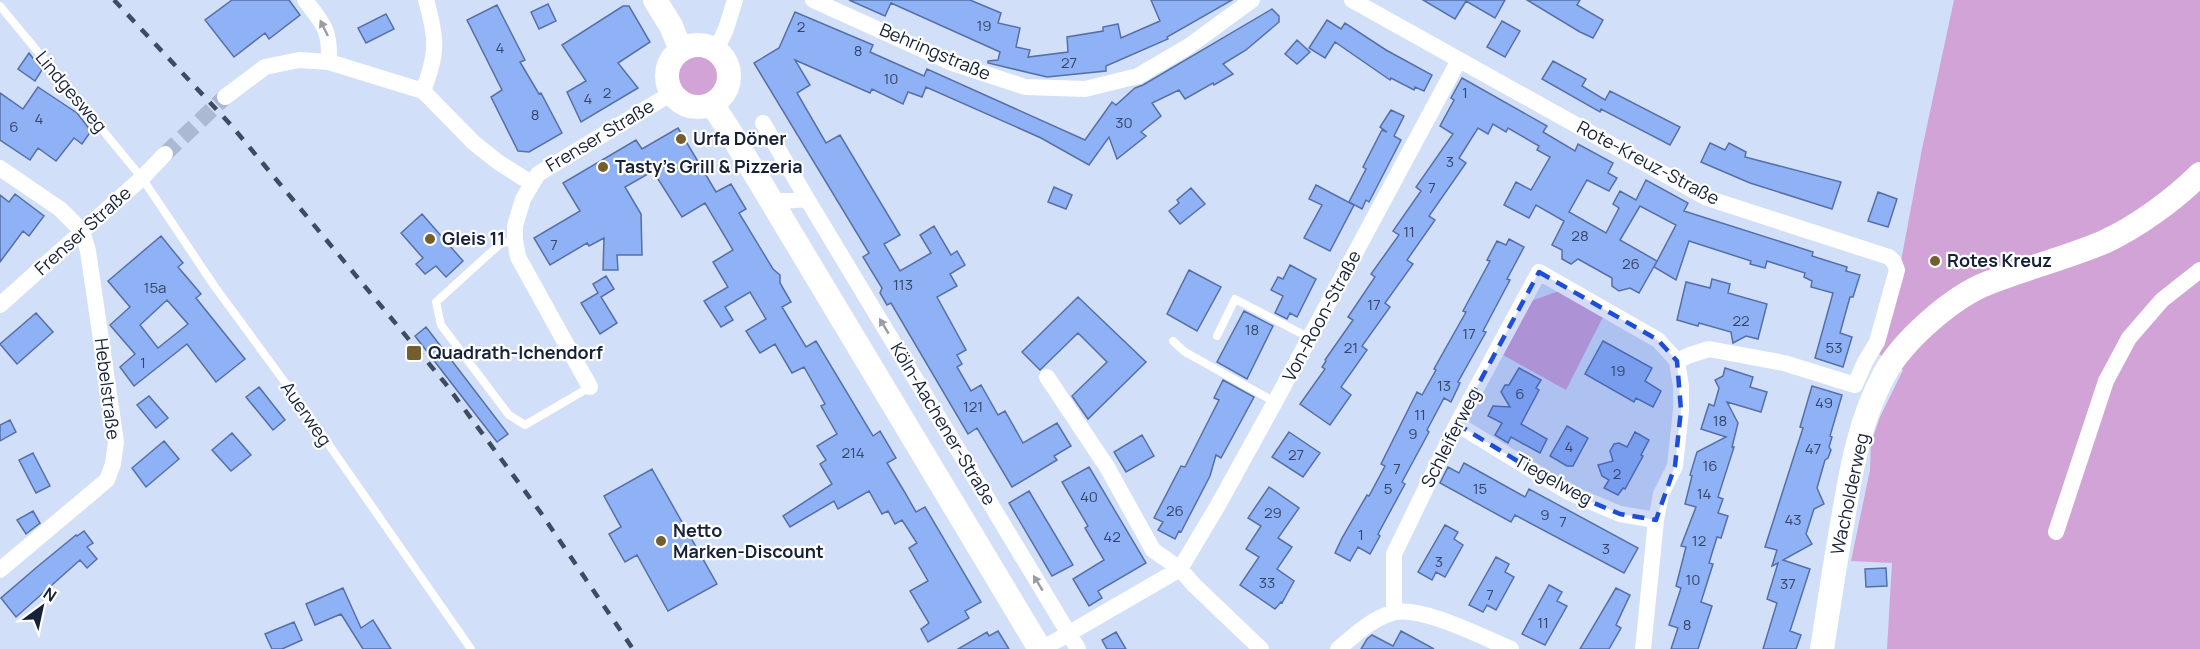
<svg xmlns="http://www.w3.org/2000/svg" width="2200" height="649" viewBox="0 0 2200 649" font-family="Manrope,sans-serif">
<rect width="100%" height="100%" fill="#d2dff8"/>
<path fill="#d2a3d6" d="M1954 0H2200V649H1887L1892 563 1851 561 1870 470 1871 443 1880 417 1903 370 1876 352 1890 320 1922 149Z
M677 76a21 21 0 1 1 42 0a21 21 0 1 1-42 0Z
M1559 291 1604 315 1566 390 1501 354 1531 301Z"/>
<path fill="#8fb1f5" stroke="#5670a7" stroke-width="1.5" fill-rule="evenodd" d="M232 0H289L300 15 269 39 265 33 234 57 205 20Z
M849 0H970L1001 13 998 23 1020 28 1016 47 1030 50 1028 57 1068 52 1067 37 1103 31V27L1118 24 1121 38 1160 21 1151 0H1232L1167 37 1168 39 1106 66V71L1047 77 988 63V61L998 60 1000 52 891 3 885 16Z
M1423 0H1505L1495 18 1466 1 1455 19Z
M1527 0H1580L1577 5 1603 20 1593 38 1580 32Z
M548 4 556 21 539 29 531 12Z
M497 5 525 60 520 62 539 94 541 93 562 133 529 152 518 151 491 97 502 90 467 20Z
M623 6H629L650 42 618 63 638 88 581 122 567 92 586 81 562 45Z
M1272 9 1279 16V22L1246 50 1223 64 1233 74 1214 85 1213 83 1185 99 1179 90 1152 103 1161 116 1141 132 1146 136 1117 159 1109 137 1089 165 1041 138 926 87 922 97 908 92 903 104 872 89 870 93 795 60 810 85 797 93 826 143 840 135 900 235 884 244 900 271 931 253 920 235 934 226 951 255 957 251 965 265 950 274 957 286 937 297 966 350 957 355 962 364 957 367 971 391 981 385 998 415 1005 411 1023 443 1057 423 1071 446 1054 456 1057 460 1012 487 977 428 968 434 891 303 887 305 880 293 882 288 863 257 869 253 754 63 779 48 795 12 873 45 870 52 924 76 927 69 1085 140 1112 102 1116 105 1135 88 1143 85Z
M386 14 394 29 366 43 358 28Z
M1327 20 1341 29 1345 23 1386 50 1432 75 1424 91 1415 87 1414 90 1391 78 1390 80 1335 42 1325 58 1309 48Z
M1502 21 1520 31 1505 57 1487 47Z
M1297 40 1310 52 1297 64 1285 54Z
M29 53 42 70 35 81 18 69Z
M1553 61 1586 79 1582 86 1605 100 1610 91 1680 127 1670 145 1601 109 1600 112 1542 79Z
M1462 78 1547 126 1543 132 1575 151 1578 144 1613 163 1608 173 1617 178 1609 191 1587 180 1569 212 1606 233 1619 208 1613 204 1620 191 1636 200 1646 180 1688 203 1684 211 1813 252 1812 256 1847 267 1846 271 1860 275 1853 297H1850L1840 333 1852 337 1843 367 1815 358 1833 293 1811 287 1812 281 1804 277 1805 273 1767 261 1765 268 1750 264 1751 261 1689 241 1676 280 1654 267 1676 225 1640 206 1620 240 1657 261 1639 293 1630 288 1619 291 1612 286V278L1578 259 1571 264 1562 259V250L1552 245 1564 221 1536 205 1529 218 1504 205 1516 182 1531 190 1550 157 1537 150 1539 146 1508 128 1506 132 1493 124 1488 134 1478 128 1459 158 1466 163 1429 216 1435 220 1407 260 1413 264 1385 303 1390 307 1362 346 1367 350 1341 387 1351 395 1330 425 1300 404 1325 369 1322 367 1326 361 1325 360 1353 320 1348 317 1375 277 1371 274 1399 235 1393 231 1421 191 1416 187 1453 134 1440 126 1454 100 1451 98Z
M38 87 77 113 91 131 82 144 74 138 56 161 38 148 30 160 0 140V93L23 109Z
M1391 110 1404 116 1394 136 1401 140 1369 202 1366 200 1362 209 1349 202 1366 169 1363 167 1382 130 1387 132 1380 127Z
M678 128 716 192 731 184 746 209 739 213 773 269 780 275V283L791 302 782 307 806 347 816 341 873 436 880 431 896 458 887 463 904 491 916 512 925 507 981 602 965 611 969 618 928 642 921 629 929 623 910 591 928 581 909 548 917 543 902 520 895 524 888 511 882 514 869 491 838 509 834 501 790 527 783 516 832 484 820 464 826 460 817 446 837 434 821 406 825 404 804 367 792 373 775 344 760 353 746 331 766 319 750 292 725 307 733 320 721 327 704 301 728 287 713 262 733 250 705 203 682 217 653 171 625 187 641 214 642 255H617L618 270H603L604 238 589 246 587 243 550 265 534 238 580 211 563 183 636 140 642 149Z
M1710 143 1725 150 1729 143 1746 152 1745 157 1841 182 1832 209 1750 183 1701 162Z
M1316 185 1354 205 1330 251 1304 238 1322 205 1309 199Z
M1054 187 1072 195 1066 209 1048 202Z
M1191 188 1205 204 1180 224 1169 211 1179 203 1177 200Z
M1878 192 1897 199 1888 227 1868 221Z
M15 194 44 216 29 236 23 231 0 262V195L9 202Z
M422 214 463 261 446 277 436 266 425 274 416 264 423 258 401 233Z
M161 236 183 263 178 267 201 294 196 298 245 359 216 382 187 344 134 386 120 367 135 354 110 325 130 307 108 281ZM167 300 188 324 158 348 140 325Z
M1509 239 1524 247 1507 279 1510 280 1483 331 1486 332 1458 382 1460 383 1451 402 1444 398 1427 430 1429 432 1402 482 1405 484 1378 534 1380 536 1370 554 1358 547 1350 561 1335 553 1342 538 1367 495 1369 496 1385 466 1381 464 1417 392 1422 395 1436 370 1434 369 1466 312 1463 311 1490 261 1487 260 1497 241 1506 245Z
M1290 265 1316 279 1297 317 1290 313 1287 319 1275 313 1283 296 1271 290 1278 277 1283 279Z
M1189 270 1221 287 1197 331 1167 314Z
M606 276 614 289 601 297 617 323 600 334 581 303 598 293 593 284Z
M1712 279 1730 284 1728 293 1767 304 1758 339 1746 336 1733 343 1731 332 1699 323 1698 326 1677 320 1686 282 1710 288Z
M1078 297 1146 362 1088 419 1072 396 1107 362 1078 333 1040 370 1022 352Z
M1244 311 1273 326 1247 379 1217 362Z
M36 313 53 332 17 364 0 344Z
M426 327 508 434 497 442 415 336Z
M1603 341 1652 368 1645 381 1661 391 1653 407 1636 398 1634 402 1585 374Z
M1519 368 1541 380 1536 388 1539 390 1521 424 1547 439 1540 453 1511 437 1508 443 1495 435 1502 423 1488 416 1493 406 1510 407 1501 392 1505 385H1509Z
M1725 368 1753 377 1750 387 1767 392 1761 412 1727 402 1738 423 1732 447H1734L1718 497 1723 499 1718 513 1728 516 1721 538 1717 537 1709 563 1713 564 1701 602 1712 606 1698 649H1671L1678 628 1669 625 1681 588 1676 586 1686 547 1681 546 1696 507 1685 504 1692 476 1690 475 1697 452 1726 437 1701 429 1709 404 1714 406 1719 388 1715 380 1723 376Z
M1223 380 1254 397 1221 458 1216 455 1210 476 1181 532 1179 531 1175 539 1158 530 1163 522 1154 518 1181 466 1185 467 1219 400 1214 398Z
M1812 386 1842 395 1830 436 1832 437 1829 447 1831 450 1828 458 1825 460 1817 488 1824 504 1814 509 1806 534 1812 544 1783 560 1810 569 1790 631 1801 635 1796 649H1763L1777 603 1767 599 1778 563 1772 566 1777 550 1765 547 1803 428 1800 427Z
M259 387 285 420 273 430 246 397Z
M149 396 168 418 156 428 137 405Z
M10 420 16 432 0 441V425Z
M1567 426 1588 438 1573 466H1567L1550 456Z
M1289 432 1320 453 1303 477 1272 457Z
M1635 432 1649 440 1641 455 1643 456 1625 489 1623 488 1618 495 1604 488 1609 480 1602 476 1598 465 1613 461 1610 451 1614 444 1619 443 1627 447Z
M232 433 251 455 231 471 212 450Z
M1142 435 1154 456 1126 472 1114 452Z
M164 441 179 459 146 487 132 468Z
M33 453 50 486 36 493 19 460Z
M1464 463 1525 497 1529 489 1638 548 1624 573 1515 515 1511 522 1440 483 1448 467 1459 473Z
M1089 467 1146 563 1098 591 1102 598 1089 606 1073 579 1104 560 1085 528 1088 526 1062 482Z
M652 469 717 584 668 611 637 555 625 562 609 534 621 527 604 496Z
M1269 487 1299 508 1278 538 1292 547 1277 569 1294 581 1282 603 1281 602 1275 609 1240 585 1259 557 1246 549 1261 526 1248 518Z
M1029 491 1073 565 1052 576 1009 503Z
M33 511 40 523 26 534 17 520Z
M1445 525 1458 532 1454 539 1463 545 1445 577 1436 572 1432 580 1418 572Z
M84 531 93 543 87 547 97 559 87 568 80 560 16 617 1 598 37 567 76 535 77 536Z
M1496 557 1509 564 1505 572 1514 577 1496 610 1487 605 1483 612 1469 605Z
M1886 568 1887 586 1866 587 1865 569Z
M1549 585 1562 592 1557 601 1567 606 1545 645 1522 634Z
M343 588 361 628 373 620 391 649H363L341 614 315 625 306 604Z
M1616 588 1630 595 1616 625 1621 628 1609 649H1580Z
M294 622 302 640 282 649H272L265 634Z
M998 631 1009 649H958L987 632 989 636Z
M1401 631 1434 649H1361L1367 639 1372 635 1393 646Z
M1116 632 1126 649H1107L1102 640Z"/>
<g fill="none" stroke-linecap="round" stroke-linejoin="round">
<path stroke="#adb9d2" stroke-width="16" stroke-dasharray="16 8" stroke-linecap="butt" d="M165 154 225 97"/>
<path stroke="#fff" stroke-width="8" d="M0 6 142 178 215 287 295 396 471 649
M515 240 500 244 436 302 441 325 509 415 525 425 590 387
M1217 336 1235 299 1310 338
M1173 341 1185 352 1275 402"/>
<path stroke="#fff" stroke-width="16" d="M305 0C324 25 330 29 329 62
M813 0 952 63 1025 87 1085 89 1138 76 1189 46 1252 0
M1352 0 1707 198 1889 257 1894 262 1897 270 1877 342 1865 362 1855 385 1784 363 1709 349 1690 355 1677 361
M716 50 726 29 735 0
M423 91C438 53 437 39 426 0
M225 97 265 67 299 60 329 62 423 91 474 143 498 162 531 183
M763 123 807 199 1078 649
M0 168 60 209 82 231 88 251 116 442 113 464 107 480 0 570
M772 202 807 199
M0 305 142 178 165 154
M1047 377 1107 467 1153 550 1180 569 1194 585 1261 649
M590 387 518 257 515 240V226L523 199 538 174 672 93
M1457 424 1568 492 1620 514 1656 520
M2056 532 2106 381 2129 338 2162 300 2200 270
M1394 612V554L1457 424 1539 272 1658 340 1677 361 1681 386V410L1675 466 1661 494 1656 520 1643 649
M1042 649 1180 569 1217 507 1275 402 1459 60
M1338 649C1354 636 1371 619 1392 613 1419 604 1484 638 1511 649"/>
<path stroke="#fff" stroke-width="24" d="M655 0 671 26 681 50
M667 76a31 31 0 1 1 62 0a31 31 0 1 1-62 0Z
M712 104 727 127 1040 649
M1822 649C1829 605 1835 562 1843 519 1851 470 1860 419 1884 375 1902 341 1952 297 1988 283 2026 268 2066 258 2104 242 2137 227 2175 199 2200 174"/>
<path stroke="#3f4b61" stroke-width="4.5" stroke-dasharray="10 10" stroke-linecap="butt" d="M114 0 231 125 445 383 541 513 633 649"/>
</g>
<defs><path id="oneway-solid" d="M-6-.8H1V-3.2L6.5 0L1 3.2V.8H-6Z" transform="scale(1.5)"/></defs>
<g fill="#979ca5">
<use href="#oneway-solid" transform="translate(324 28) rotate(-116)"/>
<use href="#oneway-solid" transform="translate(884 326) rotate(-121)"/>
<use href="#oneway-solid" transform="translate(1038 583) rotate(-121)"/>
</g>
<path fill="#1d4ed8" fill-opacity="0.2" stroke="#1d4ed8" stroke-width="4.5" stroke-dasharray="12 8" stroke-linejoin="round" d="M1539 272 1658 340 1677 361 1681 410 1675 466 1656 520 1620 514 1568 492 1457 424Z"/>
<g fill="#755e2e" stroke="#fff" stroke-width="2">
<circle cx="681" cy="139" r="6"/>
<circle cx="603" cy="167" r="6"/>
<circle cx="430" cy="239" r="6"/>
<circle cx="1935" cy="261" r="6"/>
<rect x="406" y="345" width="16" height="16" rx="3"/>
<circle cx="661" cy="541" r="6"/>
</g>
<g text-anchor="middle" stroke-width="4.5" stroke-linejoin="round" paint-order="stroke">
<g font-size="15" fill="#354667">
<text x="984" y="31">19</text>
<text x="801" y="32">2</text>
<text x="500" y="53">4</text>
<text x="858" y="56">8</text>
<text x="1069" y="68">27</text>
<text x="891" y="84">10</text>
<text x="607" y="98">2</text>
<text x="1465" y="98">1</text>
<text x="588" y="104">4</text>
<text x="535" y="120">8</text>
<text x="39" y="124">4</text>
<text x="1124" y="128">30</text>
<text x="14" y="132">6</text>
<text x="1450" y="167">3</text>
<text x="1432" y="193">7</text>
<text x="1409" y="237">11</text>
<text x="1580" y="241">28</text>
<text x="554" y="250">7</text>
<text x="1631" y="269">26</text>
<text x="903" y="290">113</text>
<text x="155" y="293">15a</text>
<text x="1374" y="310">17</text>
<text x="1741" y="326">22</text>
<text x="1252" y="335">18</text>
<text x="1469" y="339">17</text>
<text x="1351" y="353">21</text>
<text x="1834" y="353">53</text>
<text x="143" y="368">1</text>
<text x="1618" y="376">19</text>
<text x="1444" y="391">13</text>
<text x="1520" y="399">6</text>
<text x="1824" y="408">49</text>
<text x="973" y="412">121</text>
<text x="1420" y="420">11</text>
<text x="1720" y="426">18</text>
<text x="1413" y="439">9</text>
<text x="1569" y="452">4</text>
<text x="1813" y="454">47</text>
<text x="853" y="458">214</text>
<text x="1296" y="460">27</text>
<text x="1710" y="471">16</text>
<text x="1397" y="474">7</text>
<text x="1617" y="479">2</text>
<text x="1388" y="494">5</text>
<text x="1480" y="494">15</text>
<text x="1704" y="499">14</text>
<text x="1089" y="502">40</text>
<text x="1175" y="516">26</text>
<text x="1273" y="518">29</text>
<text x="1545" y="520">9</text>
<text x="1793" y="525">43</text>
<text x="1563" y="527">7</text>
<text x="1361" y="540">1</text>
<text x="1112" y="542">42</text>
<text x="1699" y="546">12</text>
<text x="1606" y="554">3</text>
<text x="1439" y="567">3</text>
<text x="1693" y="585">10</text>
<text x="1267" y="588">33</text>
<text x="1788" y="589">37</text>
<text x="1490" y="600">7</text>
<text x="1543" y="628">11</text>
<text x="1687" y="630">8</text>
</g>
<g font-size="18" fill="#172238" stroke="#fff">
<text transform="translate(935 52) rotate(23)" y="6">Behringstraße</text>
<text transform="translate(71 92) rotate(50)" y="6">Lindgesweg</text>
<text transform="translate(600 136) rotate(-31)" y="6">Frenser Straße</text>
<text transform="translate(1648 163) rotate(28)" y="6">Rote-Kreuz-Straße</text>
<text transform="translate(83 231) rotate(-42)" y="6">Frenser Straße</text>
<text transform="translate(1322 316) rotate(-62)" y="6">Von-Roon-Straße</text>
<text transform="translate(107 389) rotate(83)" y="6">Hebelstraße</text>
<text transform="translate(306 414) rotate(55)" y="6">Auerweg</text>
<text transform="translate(943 424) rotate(59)" y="6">Köln-Aachener-Straße</text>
<text transform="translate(1451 438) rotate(-63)" y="6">Schleiferweg</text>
<text transform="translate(1553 480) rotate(29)" y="6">Tiegelweg</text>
<text transform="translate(1850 494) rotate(-78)" y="6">Wacholderweg</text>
</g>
<g font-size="18" font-weight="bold" fill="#172238" stroke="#fff" text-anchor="start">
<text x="693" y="145">Urfa Döner</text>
<text x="615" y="173">Tasty's Grill &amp; Pizzeria</text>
<text x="442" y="245">Gleis 11</text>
<text x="1947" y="267">Rotes Kreuz</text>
<text x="428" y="359">Quadrath-Ichendorf</text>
<text x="673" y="537">Netto<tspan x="673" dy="21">Marken-Discount</tspan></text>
</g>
</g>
<g transform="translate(42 607) rotate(33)" stroke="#ffffff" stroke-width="4.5" paint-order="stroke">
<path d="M0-4.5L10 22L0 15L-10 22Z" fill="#172238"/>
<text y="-9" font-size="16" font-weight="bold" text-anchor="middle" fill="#172238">N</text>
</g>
</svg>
